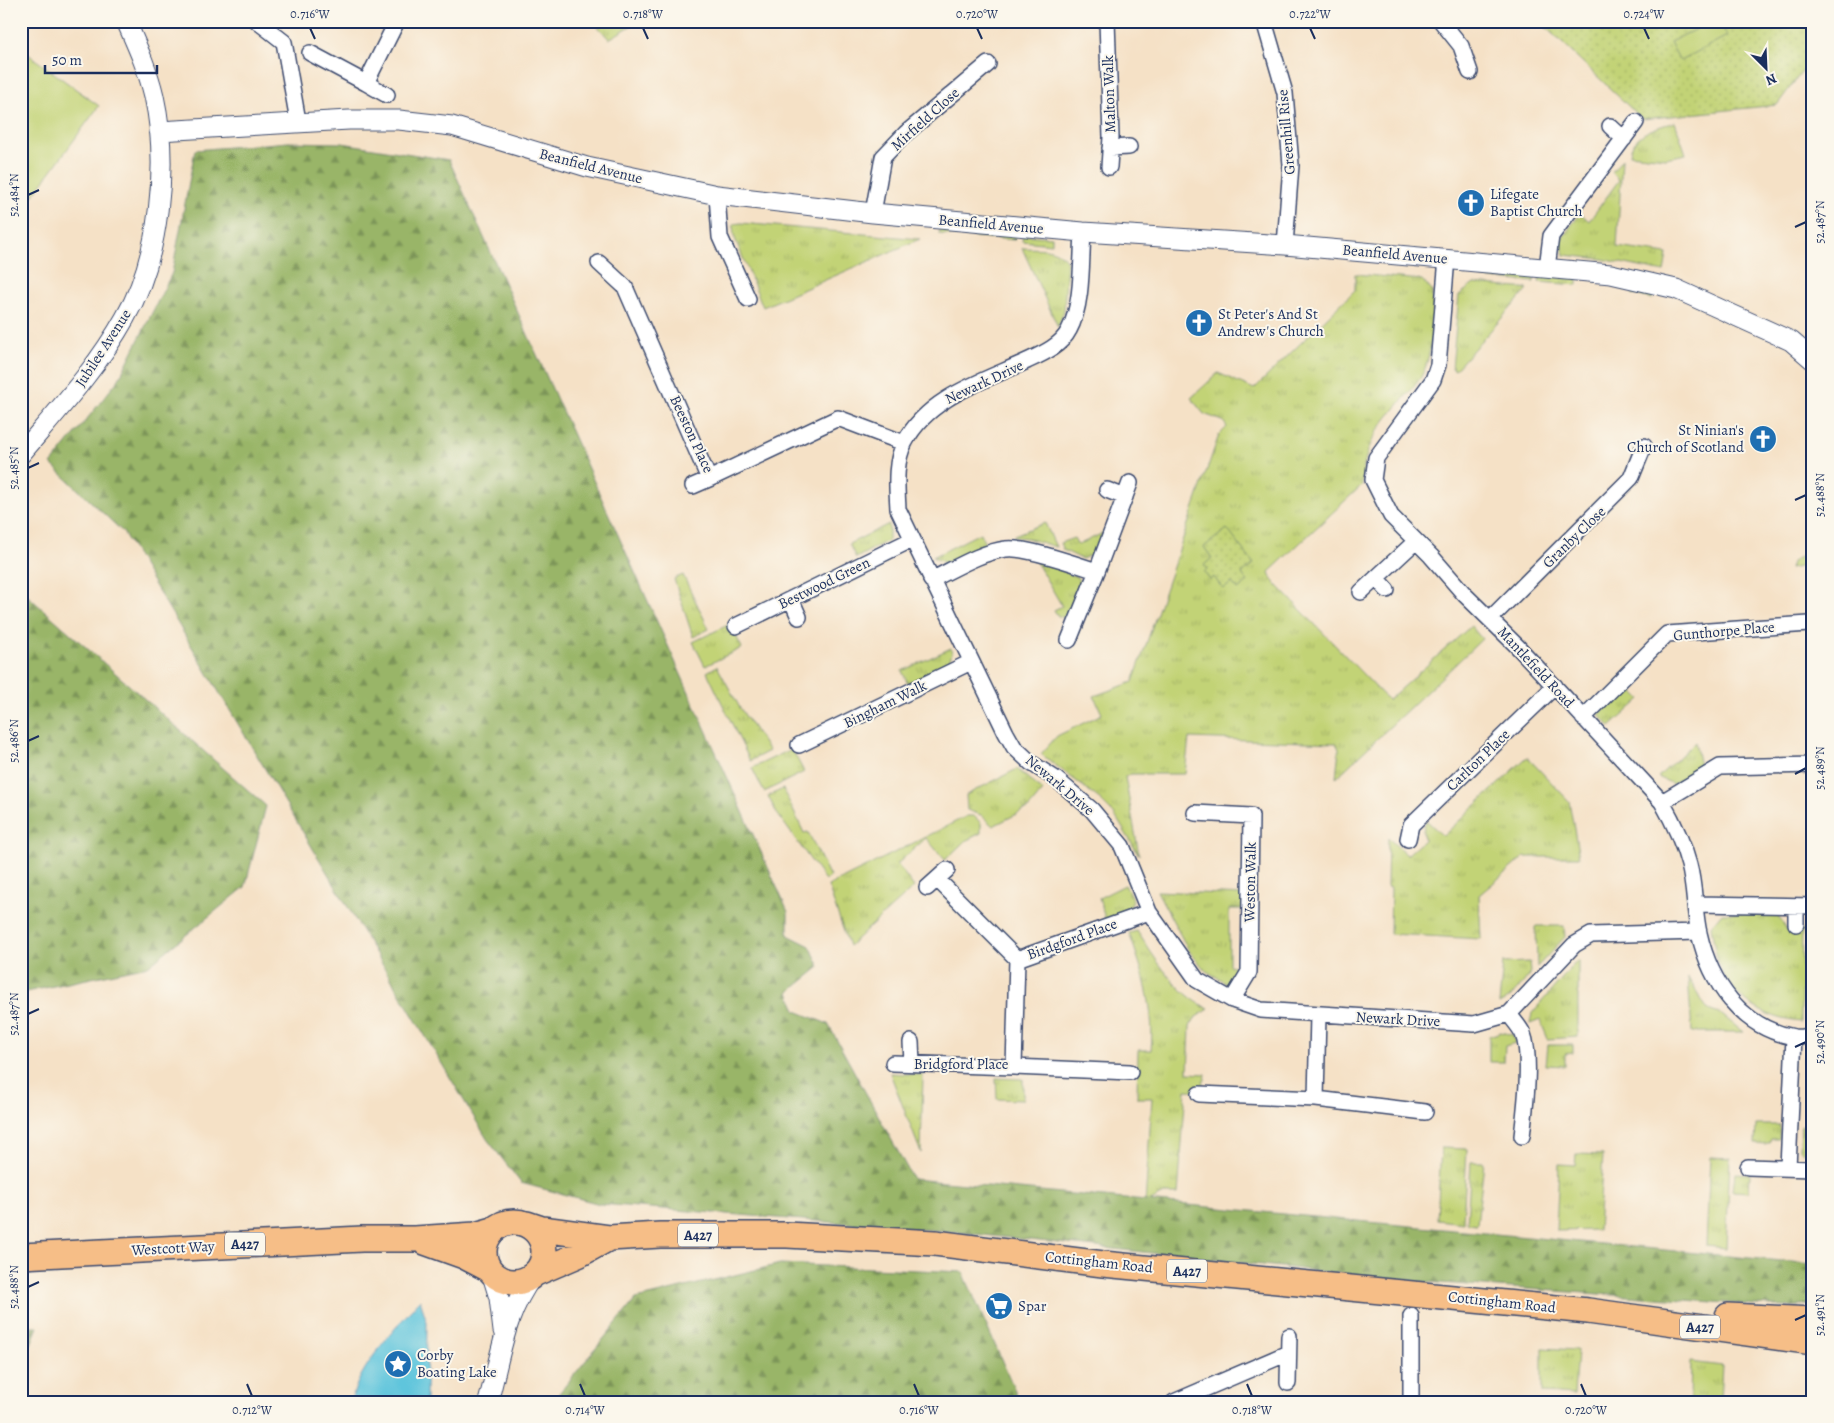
<svg xmlns="http://www.w3.org/2000/svg" width="1834" height="1423" viewBox="0 0 1834 1423" font-family="Alegreya,serif">
<defs>
<pattern id="grass-tufts" width="24" height="20" patternUnits="userSpaceOnUse" patternTransform="scale(1.25)"><rect width="24" height="20" fill="#c2d376"/><path d="M3 7l-1-3M5 7V3M7 7l1-3M15 17l-1-3M17 17v-4M19 17l1-3" fill="none" stroke="#a6b568"/></pattern>
<pattern id="forest-firs" width="22" height="20" patternUnits="userSpaceOnUse" patternTransform="scale(1.25)"><rect width="22" height="20" fill="#99b567"/><path d="M5 1l3.5 6h-7zM16 11l3.5 6h-7z" fill="#7c9458"/></pattern>
<pattern id="park-dots" width="8" height="8" patternUnits="userSpaceOnUse" patternTransform="scale(1.25)"><rect width="8" height="8" fill="#c2d376"/><path d="M2 2h.1M6 6h.1" fill="none" stroke="#a6b568" stroke-width="1.8" stroke-linecap="round"/></pattern>
</defs>
<rect width="100%" height="100%" fill="#fbf7ec"/>
<filter id="ink" filterUnits="userSpaceOnUse"><feTurbulence type="fractalNoise" baseFrequency=".02" numOctaves="2"/><feDisplacementMap in="SourceGraphic" scale="10" xChannelSelector="R" yChannelSelector="G"/><feConvolveMatrix kernelMatrix="1 2 1 2 8 2 1 2 1" color-interpolation-filters="sRGB"/></filter>
<filter id="wash" filterUnits="userSpaceOnUse"><feTurbulence type="fractalNoise" baseFrequency=".0096" numOctaves="4" result="noise"/><feDisplacementMap in="SourceGraphic" scale="20" xChannelSelector="R" yChannelSelector="G"/><feGaussianBlur stdDeviation="1.12" result="paint"/><feColorMatrix in="noise" values="0 0 0 0 0 0 0 0 0 0 0 0 0 0 0 0 0 1.4 0 .05"/><feComposite in="paint" operator="in"/></filter>
<g filter="url(#wash)">
<rect width="100%" height="100%" fill="#f5e1c6"/>
<path fill="url(#grass-tufts)" stroke="#6e816a" d="M593 21H618L622 25 632 21 634 24 609 39Z
M1675 122 1686 154 1665 158 1630 154C1632 133 1658 127 1675 122Z
M1622 159 1617 247 1667 254 1664 272 1602 259 1564 255 1561 240 1580 213 1589 221 1619 180 1612 172Z
M741 223 920 239 763 307 734 236 733 224Z
M940 227 1016 234 1015 240 939 234Z
M1023 235 1052 237V244L1022 241Z
M1022 248C1039 249 1056 246 1067 261L1064 311 1058 327Z
M1482 271 1534 276V282L1481 278Z
M1355 274 1422 280 1432 291C1433 317 1434 353 1421 377 1415 387 1406 395 1399 404 1375 431 1364 448 1362 485L1269 572 1272 580 1388 700 1471 626 1482 639 1336 778 1339 749 1336 743 1189 738 1185 774H1131L1125 777 1139 855 1114 814 1097 797 1041 754 1057 736 1102 714 1094 696 1133 682 1219 435 1227 427 1223 421 1204 414 1191 398 1218 373 1254 389 1355 290Z
M1540 276 1578 279V285L1539 282Z
M1474 284 1528 289 1455 370 1452 368 1459 295Z
M1636 289 1653 294 1652 299 1632 294Z
M1045 523 1056 547 1027 538 1015 537 1014 535Z
M889 524V540L856 558 849 544Z
M980 533 985 544 945 563 933 557Z
M1103 533 1096 553 1082 559 1063 550 1060 543 1074 538 1078 545Z
M1813 548V564L1790 569 1792 562Z
M1035 560 1077 577 1083 589 1071 619 1058 616 1054 610 1062 606Z
M683 575 709 629 693 637 674 579Z
M730 624 742 648 705 666 693 642Z
M951 648 952 653 948 665 908 684 902 671Z
M717 666 740 708 769 751 750 761 707 672Z
M1628 686 1641 699 1610 727 1599 714Z
M1695 742 1700 766 1673 784 1658 777Z
M792 749 804 772 764 792 752 768Z
M1527 757 1569 801 1579 857H1524L1479 895 1481 939 1390 934 1391 888 1387 887 1388 838 1407 855 1424 840 1423 831 1426 820 1443 836Z
M1017 769 1043 791 1029 808 993 826 981 815 967 810 966 795Z
M783 789 804 833 808 832 830 877 825 880 776 812 768 796Z
M967 816H974L981 823V833L965 841 945 860 926 838 897 864 914 887 849 946 828 886Z
M1125 885 1133 900 1128 911 1106 922 1099 898Z
M1157 891 1243 895V909H1229V965L1242 968C1242 977 1235 987 1225 986V982L1206 971 1189 951Z
M1722 913 1777 914 1787 930H1802L1801 1022C1765 1019 1729 998 1718 961 1715 950 1713 938 1711 926Z
M1536 926H1564L1565 937 1537 967Z
M1137 931C1156 960 1176 993 1209 1009L1196 1017 1190 1026 1188 1073 1206 1074C1205 1085 1198 1092 1186 1090L1178 1194H1164L1145 1204 1152 1098H1137L1138 1050H1151C1155 1009 1143 971 1129 933Z
M1578 960V1037L1548 1039 1540 1020 1530 1024 1532 1013Z
M1530 962 1531 972C1522 985 1513 997 1499 1004L1503 963Z
M1688 978 1708 1010 1722 1015 1743 1032H1692Z
M1501 1032 1513 1035 1515 1043 1505 1046 1504 1062H1489V1036Z
M1548 1045H1573V1053L1565 1054V1066L1546 1065Z
M1813 1051V1075H1804V1056Z
M890 1073 923 1075 921 1153Z
M996 1078 1023 1079V1100L997 1099Z
M1756 1125H1780L1779 1139H1771L1770 1143 1765 1145 1755 1144Z
M1801 1126 1813 1127V1145H1804V1154L1800 1149Z
M1441 1148 1467 1149 1463 1223 1437 1220Z
M1576 1154 1603 1155 1598 1230 1556 1231 1559 1164 1575 1165Z
M1710 1157 1730 1158 1726 1248 1706 1246Z
M1471 1162H1484L1477 1224 1467 1223Z
M1735 1173 1750 1174 1749 1192 1733 1191Z
M1542 1348 1577 1350 1574 1395 1542 1393Z
M1691 1362 1722 1366 1720 1400H1690Z"/>
<path fill="url(#forest-firs)" stroke="#5a7262" d="M288 142 342 143 449 160 788 912V935L810 946 820 967 789 992 796 1011 828 1024 913 1179 1813 1264V1305L1785 1307 1412 1281 956 1232 600 1204 521 1183 487 1139 123 532 51 464 119 379 172 273 195 150Z
M21 590 266 806 245 887 148 966 21 993Z
M780 1264 963 1272 1020 1402H552L636 1299Z
M21 1327H38L21 1368Z"/>
<path fill="url(#park-dots)" stroke="#6e816a" d="M1539 21H1813V57L1777 105 1642 119Z
M1227 529 1254 564 1242 574 1248 582 1238 590 1232 583 1223 589 1214 577 1210 580 1204 572 1207 569 1204 565 1212 558 1204 547Z"/>
<path fill="#c2d376" stroke="#6e816a" d="M1712 21H1719L1727 36 1680 61 1670 42Z
M21 49 99 106 21 212Z"/>
<path fill="#5fc5dc" stroke="#3d7a9d" d="M420 1300 427 1322 426 1402H352C355 1370 399 1324 420 1300Z"/>
</g>
<g filter="url(#ink)">
<g fill="none" stroke-linecap="round" stroke-linejoin="round">
<g stroke="#3c4a6e" stroke-width="18">
<path id="minor" d="M257 21 284 42 298 121
M1107 21 1111 137 1109 167
M1264 21 1285 93 1291 165 1285 245
M1441 21 1461 46 1470 72
M310 53 366 83 397 21
M366 83 387 95
M1610 126 1624 139
M1110 148 1129 147
M717 195 720 237 748 299
M873 213 883 157 906 133 988 64
M1083 232C1081 261 1083 305 1069 330 1061 346 1042 354 1027 361 984 381 928 397 905 442 894 462 897 488 898 509L1006 733 1014 747 1031 763 1056 779 1092 810 1122 846 1149 912 1197 980 1232 1000 1261 1010 1474 1024 1509 1014 1574 945 1591 935 1699 932
M1447 258 1438 365 1433 380 1376 458 1373 480 1391 516 1431 556 1465 595 1517 646 1662 802C1674 823 1683 842 1689 865 1695 887 1694 911 1699 933 1710 982 1741 1028 1794 1037 1799 1038 1807 1036 1813 1036
M599 263 625 287 709 479 838 418 904 443
M1547 268 1551 236 1636 122
M693 486 709 479
M1107 490 1125 497
M1376 578 1387 590
M931 580C954 569 981 552 1006 549 1024 546 1078 565 1097 571L1130 483
M1361 592 1416 541
M791 599 799 617
M1491 618 1631 478 1644 446
M736 626 911 540
M1069 640 1097 571
M1583 718 1667 634 1809 624
M799 745 971 662
M1662 802 1720 767 1813 765
M1195 813 1251 816 1249 972 1232 1000
M1408 839 1411 825 1555 686
M937 879 1017 959 1149 912
M927 888 947 870
M1696 904 1813 906
M1796 924V906
M1509 1014C1513 1020 1520 1027 1523 1034 1532 1057 1525 1110 1522 1136
M1318 1015 1316 1099 1425 1112
M911 1042 912 1063
M893 1063 1014 1067 1017 959
M1014 1067 1130 1072
M1199 1094 1316 1099
M1748 1167 1813 1169
M1788 1167 1794 1037
M1288 1383 1289 1336
M1174 1402 1288 1353
M1411 1402V1316"/>
</g>
<g stroke="#3c4a6e" stroke-width="21">
<path id="tertiary" d="M159 131 349 120H399L452 126 587 167 717 195 873 213 1083 232 1285 245 1611 274 1676 289 1791 341 1813 360
M21 454C58 410 97 368 125 318 160 258 169 163 154 96 148 70 137 46 126 21
M491 1272 499 1298 503 1331
M488 1402C501 1356 504 1315 533 1276"/>
</g>
<g stroke="#3c4a6e" stroke-width="28">
<path id="trunk" d="M484 1252a30 30 0 1 1 60 0a30 30 0 1 1-60 0Z
M527 1224 542 1229 609 1238 660 1235H787L935 1243 1103 1264 1588 1311 1813 1342
M425 1242 464 1256 489 1269
M21 1256 362 1239H415L475 1235 493 1230
M536 1273 578 1255 609 1238
M1728 1316 1813 1320"/>
</g>
<use href="#minor" stroke="#fff" stroke-width="15"/>
<use href="#tertiary" stroke="#fff" stroke-width="19"/>
<use href="#trunk" stroke="#f6be87" stroke-width="25"/>
</g>
</g>
<path fill="none" stroke="#1b2f5e" stroke-width="2" d="M310 28 315 39M643 28 648 39M977 28 982 39M1310 28 1315 39M1644 28 1649 39M28 195 39 190M1795 227 1806 222M28 468 39 463M1795 500 1806 495M28 741 39 736M1795 774 1806 768M28 1014 39 1009M1795 1047 1806 1042M28 1287 39 1282M1795 1320 1806 1315M247 1384 252 1396M580 1384 585 1396M914 1384 919 1396M1247 1384 1252 1396M1581 1384 1586 1396"/>
<defs>
<g id="church-disc" transform="scale(1.4375)"><circle r="9.5" fill="#1f6fb2" stroke="#fbf7ec"/><path d="M-1.2-6h2.4v3.5h3.3v2.4h-3.3V6h-2.4V-.1h-3.3v-2.4h3.3Z" fill="#fff"/></g>
<g id="supermarket-disc" transform="scale(1.4375)"><circle r="9.5" fill="#1f6fb2" stroke="#fbf7ec"/><path d="M-6-5.5h2.5l.6 2H6L4.5 2H-2.5L-4.4-4H-6ZM-1.5 3.2a1.3 1.3 0 1 0 .1 0ZM3 3.2a1.3 1.3 0 1 0 .1 0Z" fill="#fff"/></g>
<g id="sight-disc" transform="scale(1.4375)"><circle r="9.5" fill="#1f6fb2" stroke="#fbf7ec"/><path d="M0-6L1.8-2.2L6-1.7L2.9 1.2L3.7 5.4L0 3.3L-3.7 5.4L-2.9 1.2L-6-1.7L-1.8-2.2Z" fill="#fff"/></g>
</defs>
<g fill-rule="evenodd">
<use href="#church-disc" x="1471" y="203"/>
<use href="#church-disc" x="1199" y="323"/>
<use href="#church-disc" x="1763" y="439"/>
<use href="#supermarket-disc" x="999" y="1306"/>
<use href="#sight-disc" x="398" y="1364"/>
</g>
<g text-anchor="middle" stroke-width="4" stroke-linejoin="round" paint-order="stroke">
<g fill="#fbf7ec" stroke="#5e6b89" stroke-width="1">
<rect x="678" y="1223.5" width="40" height="23" rx="4"/>
<rect x="225" y="1232.5" width="40" height="23" rx="4"/>
<rect x="1167" y="1259.5" width="40" height="23" rx="4"/>
<rect x="1680" y="1315.5" width="40" height="23" rx="4"/>
</g>
<g font-size="14" font-weight="bold" fill="#1b2f5e">
<text x="698" y="1240">A427</text>
<text x="245" y="1249">A427</text>
<text x="1187" y="1276">A427</text>
<text x="1700" y="1332">A427</text>
</g>
<g font-size="15" fill="#1b2f5e" stroke="#fbf7ec">
<text transform="translate(1109 94) rotate(-92)" y="5">Malton Walk</text>
<text transform="translate(925 119) rotate(-42)" y="5">Mirfield Close</text>
<text transform="translate(1286 132) rotate(-95)" y="5">Greenhill Rise</text>
<text transform="translate(591 166) rotate(14)" y="5">Beanfield Avenue</text>
<text transform="translate(991 224) rotate(5)" y="5">Beanfield Avenue</text>
<text transform="translate(1395 254) rotate(5)" y="5">Beanfield Avenue</text>
<text transform="translate(103 348) rotate(-57)" y="5">Jubilee Avenue</text>
<text transform="translate(984 382) rotate(-25)" y="5">Newark Drive</text>
<text transform="translate(692 434) rotate(65)" y="5">Beeston Place</text>
<text transform="translate(1574 537) rotate(-44)" y="5">Granby Close</text>
<text transform="translate(824 583) rotate(-26)" y="5">Bestwood Green</text>
<text transform="translate(1724 631) rotate(-5)" y="5">Gunthorpe Place</text>
<text transform="translate(1536 667) rotate(47)" y="5">Mantlefield Road</text>
<text transform="translate(885 704) rotate(-26)" y="5">Bingham Walk</text>
<text transform="translate(1478 760) rotate(-44)" y="5">Carlton Place</text>
<text transform="translate(1060 785) rotate(40)" y="5">Newark Drive</text>
<text transform="translate(1250 882) rotate(-89)" y="5">Weston Walk</text>
<text transform="translate(1072 939) rotate(-20)" y="5">Birdgford Place</text>
<text transform="translate(1398 1019) rotate(3)" y="5">Newark Drive</text>
<text x="961" y="1069">Bridgford Place</text>
<text transform="translate(173 1248) rotate(-3)" y="5">Westcott Way</text>
<text transform="translate(1099 1262) rotate(6)" y="5">Cottingham Road</text>
<text transform="translate(1502 1302) rotate(6)" y="5">Cottingham Road</text>
</g>
<g font-size="15" fill="#1b2f5e" stroke="#fbf7ec" text-anchor="start">
<text x="1490" y="199">Lifegate<tspan x="1490" dy="17">Baptist Church</tspan></text>
<text x="1218" y="319">St Peter's And St<tspan x="1218" dy="17">Andrew's Church</tspan></text>
<text x="1744" y="435" text-anchor="end">St Ninian's<tspan x="1744" dy="17">Church of Scotland</tspan></text>
<text x="1018" y="1311">Spar</text>
<text x="417" y="1360">Corby<tspan x="417" dy="17">Boating Lake</tspan></text>
</g>
</g>
<rect width="1834" height="1423" fill="none" stroke="#fbf7ec" stroke-width="55"/>
<g transform="translate(1766 68) rotate(156)" stroke="#fbf7ec" stroke-width="4" paint-order="stroke">
<path d="M0-4L9 19L0 12L-9 19Z" fill="#1b2f5e"/>
<text y="-8" font-size="14" font-weight="bold" text-anchor="middle" fill="#1b2f5e">N</text>
</g>
<path d="M45 65v8h112v-8" fill="none" stroke="#1b2f5e" stroke-width="2.5"/>
<text x="52" y="65" font-size="15" fill="#1b2f5e" stroke="#fbf7ec" stroke-width="4" paint-order="stroke">50 m</text>
<rect x="28" y="28" width="1778" height="1368" fill="none" stroke="#1b2f5e" stroke-width="2"/>
<g font-size="12" text-anchor="middle" fill="#1b2f5e">
<text x="310" y="18">0.716°W</text>
<text x="643" y="18">0.718°W</text>
<text x="977" y="18">0.720°W</text>
<text x="1310" y="18">0.722°W</text>
<text x="1644" y="18">0.724°W</text>
<text transform="translate(14 195) rotate(-90)" y="4">52.484°N</text>
<text transform="translate(1820 222) rotate(-90)" y="4">52.487°N</text>
<text transform="translate(14 468) rotate(-90)" y="4">52.485°N</text>
<text transform="translate(1820 495) rotate(-90)" y="4">52.488°N</text>
<text transform="translate(14 741) rotate(-90)" y="4">52.486°N</text>
<text transform="translate(1820 768) rotate(-90)" y="4">52.489°N</text>
<text transform="translate(14 1014) rotate(-90)" y="4">52.487°N</text>
<text transform="translate(1820 1042) rotate(-90)" y="4">52.490°N</text>
<text transform="translate(14 1287) rotate(-90)" y="4">52.488°N</text>
<text transform="translate(1820 1315) rotate(-90)" y="4">52.491°N</text>
<text x="252" y="1414">0.712°W</text>
<text x="585" y="1414">0.714°W</text>
<text x="919" y="1414">0.716°W</text>
<text x="1252" y="1414">0.718°W</text>
<text x="1586" y="1414">0.720°W</text>
</g>
</svg>
